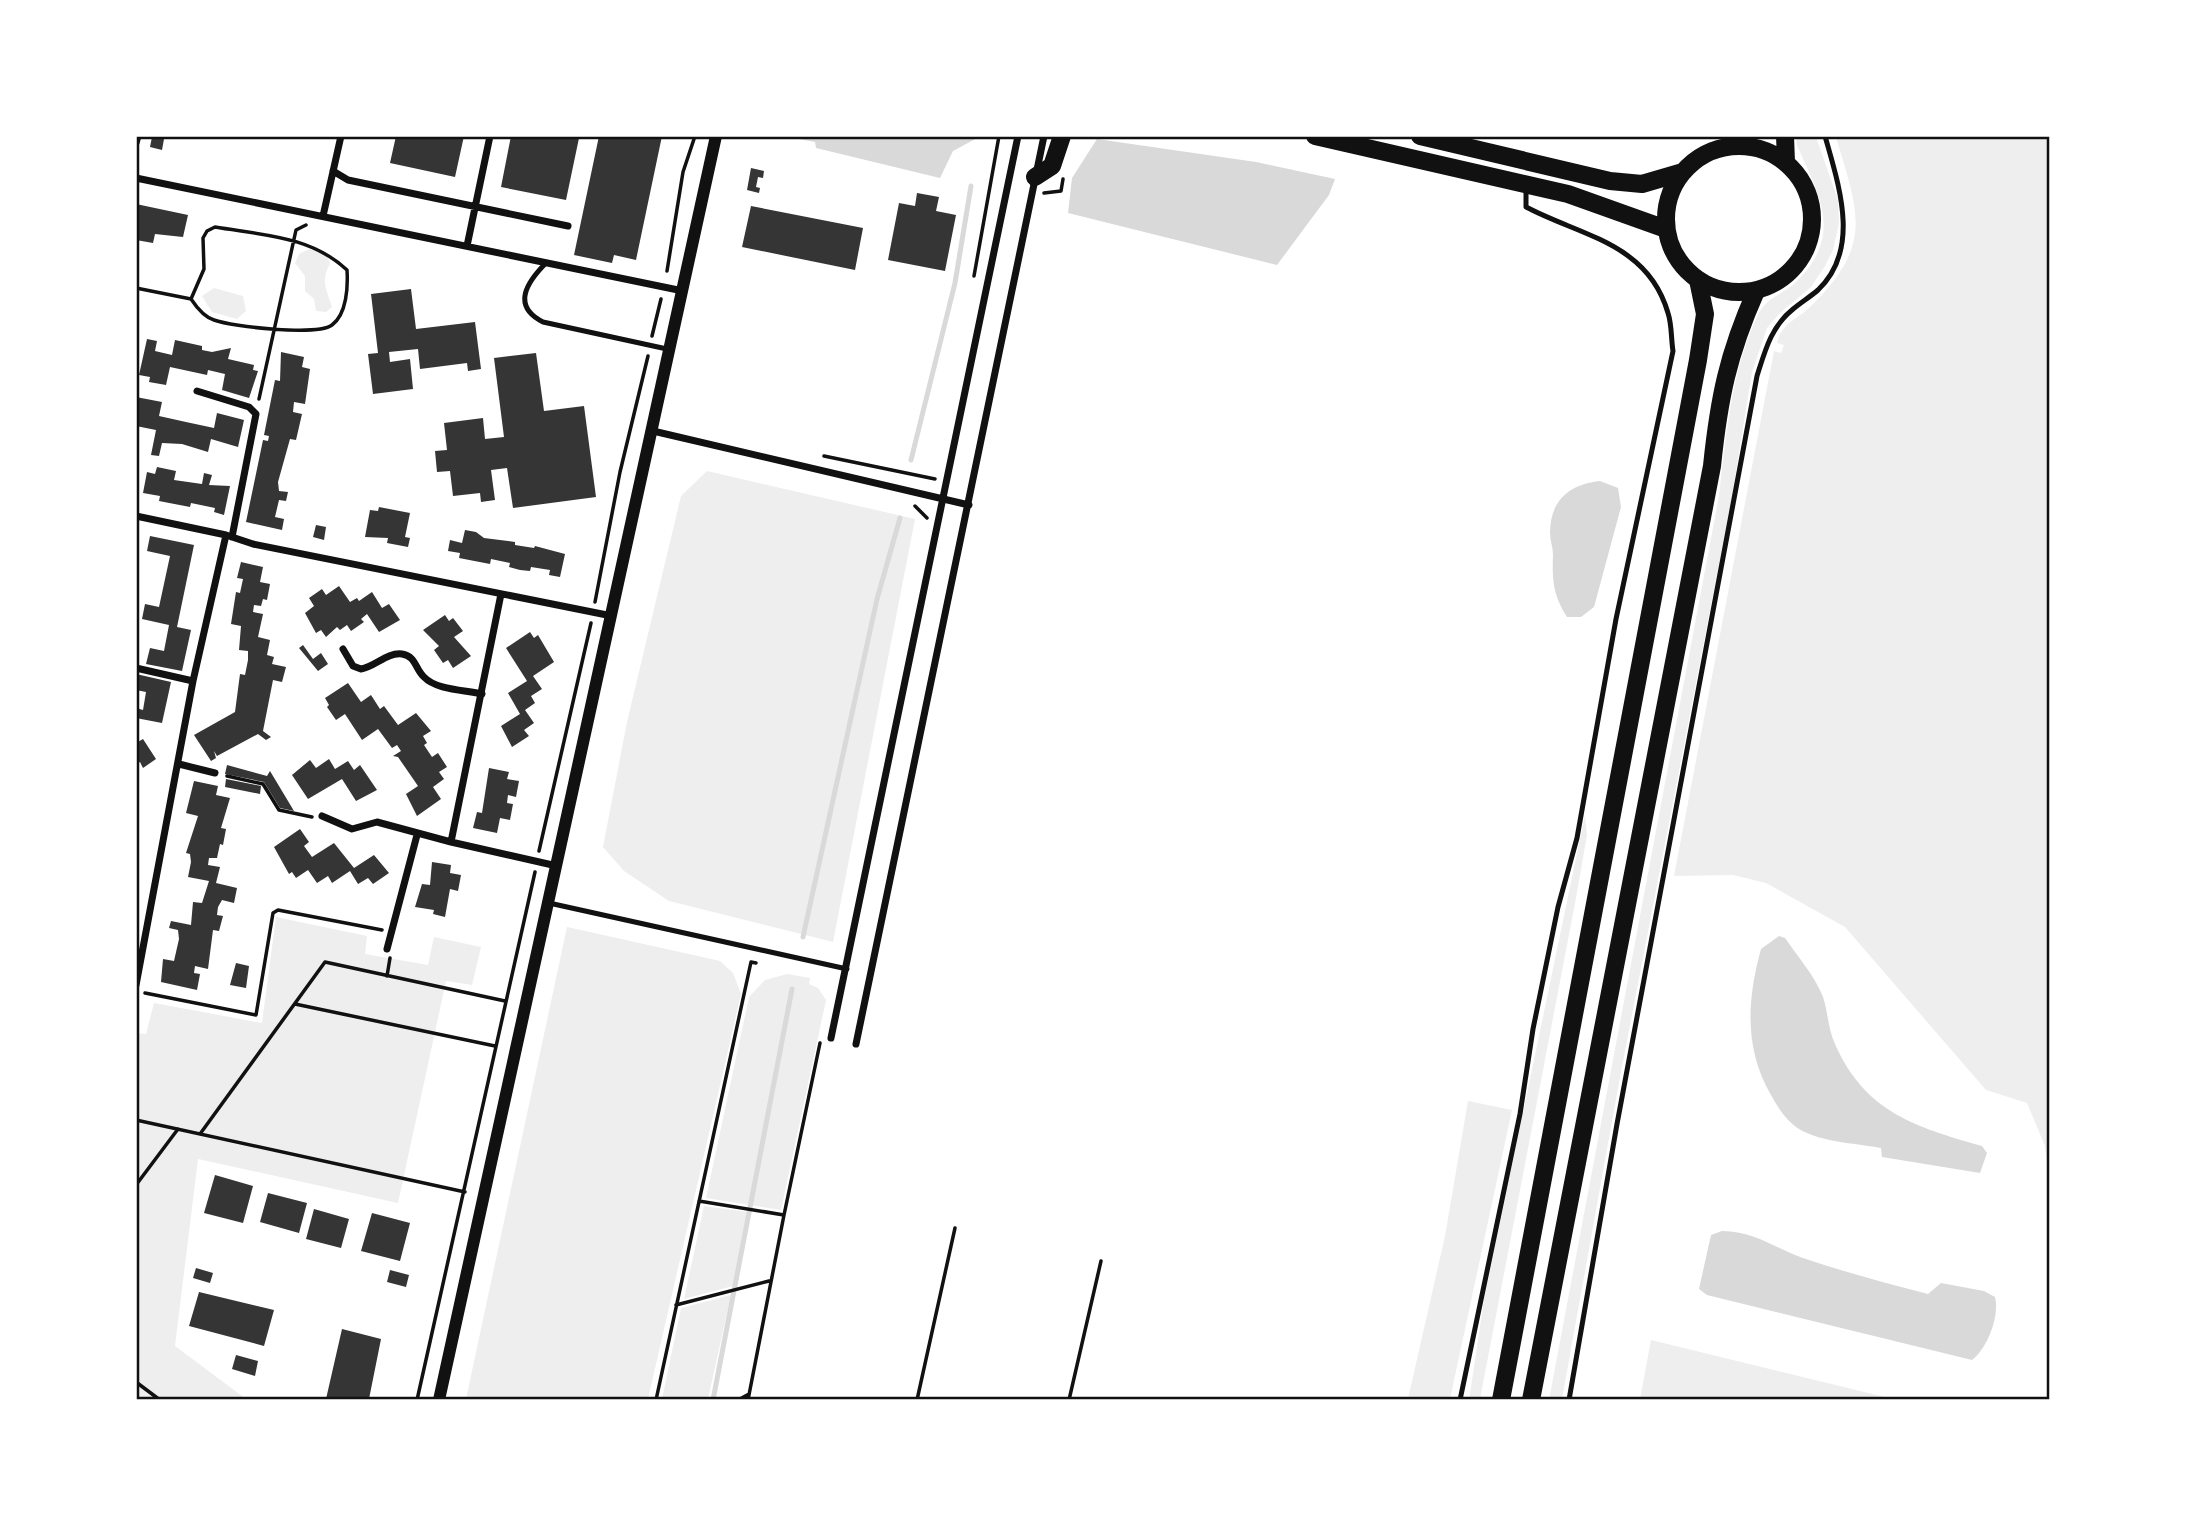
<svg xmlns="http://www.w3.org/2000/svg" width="2186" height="1536" viewBox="0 0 2186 1536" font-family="Roboto,sans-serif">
<rect width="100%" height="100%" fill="#fff"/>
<path fill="#eee" d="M1796 137H1816L1838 200 1839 223 1833 250 1825 266 1811 287 1780 313 1767 328 1752 372 1732 496 1620 1077 1562 1399 1549 1400 1719 496C1726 436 1731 371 1758 315 1767 296 1783 295 1797 281 1844 234 1819 196 1797 145Z
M1836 137H2049V1179L2045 1146 2027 1103 1986 1090 1845 927 1766 883 1733 875 1674 876 1774 351 1781 353 1784 345 1777 343C1781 324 1796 320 1809 308 1874 245 1859 215 1836 137Z
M309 249 326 253 330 264C320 280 327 291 332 307L326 312 316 311 314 299 305 291V276L295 263 299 254Z
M214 288 243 296 246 311 237 319 212 312 202 296Z
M707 471 915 519 833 942 669 901 624 871 603 847 627 722 681 496Z
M1585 815 1587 835 1576 898 1480 1399 1469 1400 1484 1300Z
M276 917 367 936 365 954 428 965 434 937 481 947 472 985 446 981 398 1203 198 1159 175 1346 246 1399H137L136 1033 146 1034 154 1003 262 1023Z
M567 927 720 961 733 973 741 994 648 1399H466Z
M787 974 810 978 809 984 818 988 826 1000 781 1210 706 1198 749 997 765 980Z
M1468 1101 1512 1110 1450 1399H1408L1445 1236Z
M704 1206 747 1212 733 1286 684 1299Z
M731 1295 708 1399H662L681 1308Z
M1651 1340 1893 1399H1640Z"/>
<path fill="#d9d9d9" d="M788 137 979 136V137L953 151 940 178 816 148 815 142Z
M1097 139 1256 162 1335 179 1329 195 1277 265 1068 213 1072 178Z
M1600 481 1618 488 1621 507 1594 607 1581 617H1567C1553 595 1552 580 1553 555 1553 547 1550 540 1550 533 1550 500 1570 484 1600 481Z
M1779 936 1785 938C1797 956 1815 976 1823 997 1828 1012 1828 1029 1835 1044 1865 1112 1915 1127 1982 1146L1987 1153 1980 1173 1882 1157 1881 1148C1860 1144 1826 1142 1807 1133 1790 1126 1779 1110 1771 1095 1744 1048 1747 1000 1761 949Z
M1722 1231C1757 1232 1774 1248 1803 1258 1844 1272 1886 1283 1928 1294L1941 1283 1984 1291 1995 1297C2000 1316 1987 1349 1972 1360L1707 1295 1699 1289 1711 1235Z"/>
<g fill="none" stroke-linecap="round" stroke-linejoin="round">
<path stroke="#d9d9d9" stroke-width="5" d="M911 460 955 283 971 186
M803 937 877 599 900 518
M713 1400 792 989"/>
</g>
<path fill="#353535" d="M396 136H464L455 177 390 163Z
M511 136 579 138 566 200 501 187Z
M599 136H662L636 260 614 255 612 263 574 255Z
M152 137 164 139 162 150 150 147Z
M751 168 764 171 763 178 758 177 756 187 760 188 759 193 747 190Z
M917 193 939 197 936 211 956 215 945 271 888 260 899 203 915 206Z
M136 204 188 215 183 237 155 234 153 243 136 240Z
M751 206 863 228 855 270 742 247Z
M411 289 416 329 475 322 481 369 468 371 467 363 420 369 418 349 389 352 390 362 410 359 413 389 373 394 368 354 378 353 371 294Z
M147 339 157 341 155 351 172 355 175 340 202 346V350L212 352 231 348 228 359 254 365 253 370 258 371 249 398 222 390 225 374 208 370 207 375 170 367 166 385 149 382 150 377 139 375Z
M281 352 304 357 302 367 310 369 305 404 294 402 293 412 302 414 296 440 290 439 278 482 279 491 288 492 286 501 279 500 275 517 284 519 282 530 246 522 263 440 268 441 269 436 264 435 275 380 280 381Z
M536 353 544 411 584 406 596 497 513 508 507 468 491 470 495 500 481 502 480 493 453 496 450 471 437 472 435 451 447 450 444 423 483 418 485 439 504 437 494 358Z
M136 397 162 402 159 416 186 422 214 428 217 413 244 420 238 447 211 439 208 452 182 444 162 443 159 456 151 455 156 430 136 426Z
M157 467 176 471 174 480 202 484 204 473 212 475 209 485 230 486 224 515 214 512 215 508 191 503 190 507 159 501 160 496 143 493 147 472 155 474Z
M379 507 410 513 405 537 410 538 408 547 387 543 388 538 365 537 370 510 378 511Z
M316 525 326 527 324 540 313 537Z
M465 530 476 532 484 538 515 542V545L534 548 535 546 565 554 560 577 549 575 550 570 531 567 530 571 520 570 509 567 510 563 491 559 490 564 459 558 460 553 448 551 450 540 462 543Z
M150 536 194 545 177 627 191 630 182 671 146 664 150 648 164 651 169 625 142 619 145 604 159 607 170 556 147 551Z
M241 562 263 567 260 582 270 584 267 600 263 599 261 606 254 605 253 612 263 614 258 637 270 640 267 655 274 657 272 664 286 667 282 682 273 680 263 731 271 737 266 740 258 734 217 756 214 751 216 758 211 761 194 735 235 712 240 674 245 675 248 660V651L239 650 241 626 231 624 236 592 240 593 243 579 237 578Z
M339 586 350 602 357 598 359 601 372 592 382 608 389 604 400 620 379 632 367 614 361 619 364 622 351 631 347 625 340 630 337 627 326 637 321 630 316 633 305 613 314 606 309 598 322 589 326 595Z
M445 615 449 621 453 618 463 631 454 637 471 656 453 668 448 660 443 663 434 650 439 646 423 630Z
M530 632 534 638 538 635 554 662 533 676 542 689 531 696 535 703 525 710 534 723 524 730 529 736 512 747 501 726 520 714 508 693 527 681 506 648Z
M303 645 313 659 321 653 328 664 318 671 299 648Z
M136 674 171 682 162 723 136 718V708L143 710 146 692 136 690Z
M348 683 361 702 371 695 380 709 384 706 398 725 416 713 431 731 423 736 427 743 424 745 432 757 438 753 447 767 439 772 444 779 433 787 441 799 417 816 406 794 418 786 398 757 393 756 401 751 397 745 392 748 378 729 362 740 345 714 336 720 327 707 329 705 325 698Z
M143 739 156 759 143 768 140 762 136 764V743Z
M329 759 335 769 348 761 354 770 360 765 377 790 356 801 342 779 308 799 292 775 310 760 316 768Z
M227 765 267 776 270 771 294 811 280 808 264 782 225 774Z
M489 768 509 772 507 779 519 781 516 797 508 795 507 803 513 804 510 820 500 818 497 833 473 828 477 812 482 813Z
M226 779 261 786 260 794 225 787Z
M194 781 218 786 216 795 230 798 221 828 226 829 223 845 220 844 217 858H209L208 865 220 867 216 883 237 888 234 903 222 900 218 907 217 915 223 916 219 931 213 930 208 969 195 966 194 973 200 974 197 990 161 982 163 959 174 961 179 939 178 930 169 928 171 921 191 925 193 902 202 903 209 881 188 877 191 862 190 854 186 853 198 816 186 813Z
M300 829 309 842 304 846 312 857 334 843 354 868 374 855 389 873 373 884 368 878 358 884 350 871 332 883 328 876 317 883 308 870 296 878 292 872 289 874 274 847Z
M432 862 451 865 450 873 461 875 458 891 450 889 445 917 433 914 434 910 415 907 422 884 430 885Z
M236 963 249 966 246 988 230 985Z
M215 1175 253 1186 243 1223 204 1213Z
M268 1193 307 1203 299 1233 260 1222Z
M314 1209 349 1219 341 1248 306 1239Z
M372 1213 410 1223 400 1261 361 1251Z
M196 1268 213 1273 210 1283 193 1278Z
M390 1270 409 1275 406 1287 387 1282Z
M199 1292 274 1310 264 1346 189 1326Z
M342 1329 381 1339 369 1399H326Z
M236 1355 258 1361 255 1376 232 1369Z"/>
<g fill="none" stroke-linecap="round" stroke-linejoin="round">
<path stroke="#111" stroke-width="3.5" d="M1044 193 1061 191 1063 179
M215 227C262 235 311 236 347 270 348 286 347 314 332 325 317 336 233 327 214 320 204 317 197 308 191 299L204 269 203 238 207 231Z
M667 271 683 172 695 136
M974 276 999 136
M136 288 191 299
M652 336 661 299
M259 399 296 230 306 225
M824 456 935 479
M915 506 927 518
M595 602 620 472 648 356
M227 776 263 784 279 810 312 817
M539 851 591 623
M387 976 390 958
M145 993 256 1015 273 913 278 910 382 930
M295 1004 495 1046
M136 1120 465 1192
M200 1134 325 962 505 1001
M136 1185 178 1129
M699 1201 784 1215 748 1400
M784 1215 820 1043
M676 1305 769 1281
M136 1382 160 1400
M417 1400 535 872
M656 1400 751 962 756 963
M738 1400 749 1394
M917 1400 955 1228
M1069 1400 1101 1261"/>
<path stroke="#111" stroke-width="5" d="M546 263C527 282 511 306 543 322L667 349
M549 903 847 969
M1460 1400 1520 1114 1533 1029 1558 907 1577 838 1616 619 1673 351C1671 339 1672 325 1668 313 1648 243 1581 236 1526 207V188
M1569 1400 1617 1124 1757 376C1765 351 1771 327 1792 310 1800 303 1810 297 1818 290 1861 249 1839 186 1825 136"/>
<path stroke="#111" stroke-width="7" d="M136 143 138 136
M333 171 348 180 568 226
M136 178 683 291
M323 216 341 136
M467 246 490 136
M197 391 249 407 256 414 232 537
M653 431 969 505
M136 516 226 535 253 544 612 616
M501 594 451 842 557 866
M343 649 353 666 361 669C375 667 387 652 402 654 416 656 415 669 424 677 436 690 465 690 482 694
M136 668 193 681
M179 764 215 773
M322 816 352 829 377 822 451 842
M387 949 417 835
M136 985 193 681 226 535
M831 1038 1018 136
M856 1044 1044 136"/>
<path stroke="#111" stroke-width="12" d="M439 1400 716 136"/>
<path stroke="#111" stroke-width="18" d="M1315 136 1568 194 1666 229
M1420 136 1610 181 1642 184 1683 172
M1785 136 1786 162
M1666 219a73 73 0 1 1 146 0a73 73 0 1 1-146 0Z
M1035 177 1052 166 1062 136"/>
<path stroke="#111" stroke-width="18" d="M1501 1400 1698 360 1705 314 1698 280
M1531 1400 1712 466C1719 398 1728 354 1756 291"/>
</g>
<rect width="2186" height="1536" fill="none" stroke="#ffffff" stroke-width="276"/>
<rect x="138" y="138" width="1910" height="1260" fill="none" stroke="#111" stroke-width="2.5"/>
</svg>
